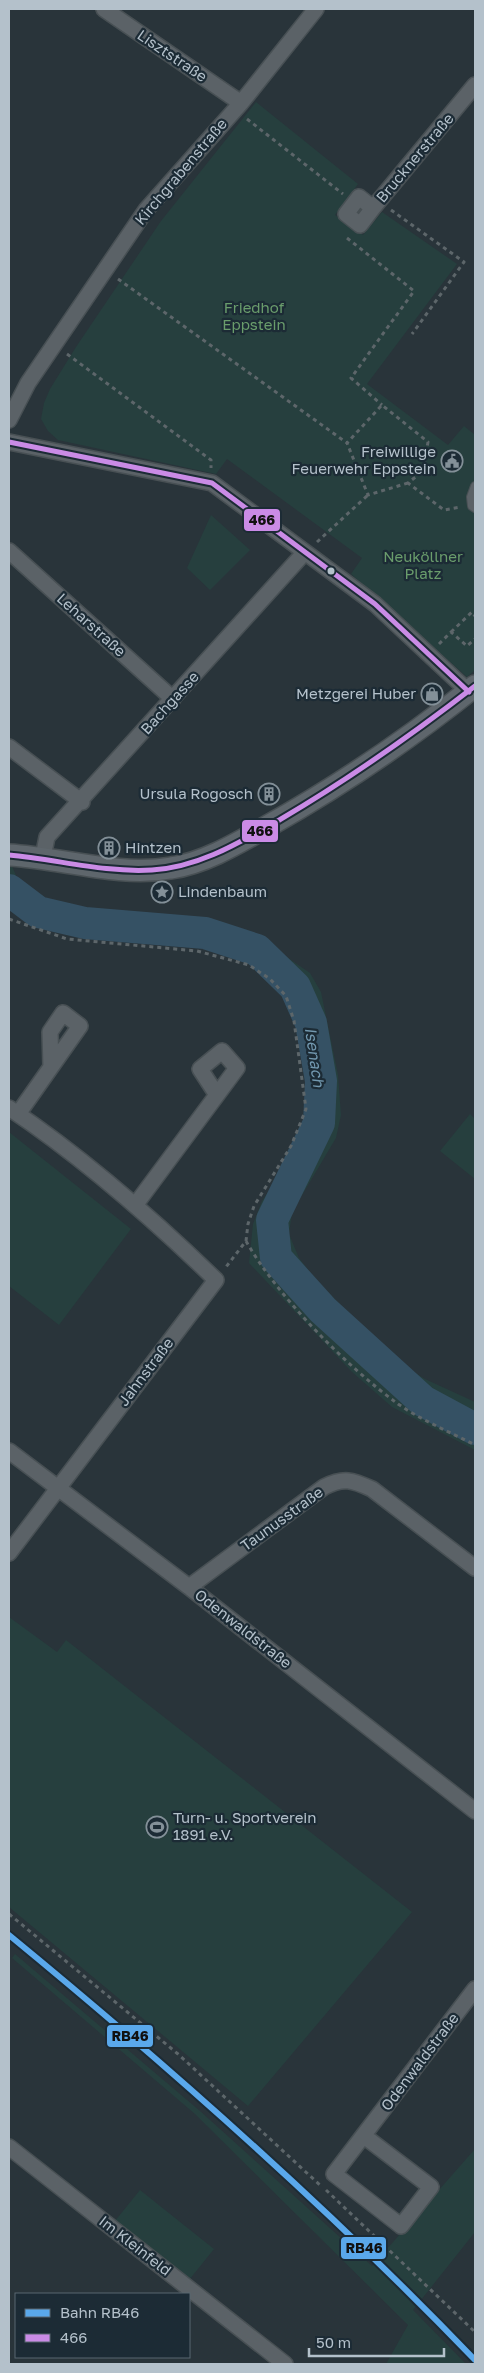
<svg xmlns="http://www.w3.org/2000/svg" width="484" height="2373" viewBox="0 0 484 2373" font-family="'Golos Text',sans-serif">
<rect width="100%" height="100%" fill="#29343a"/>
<path fill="#263f3e" d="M256 102 358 184 335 215 363 235 382 212 457 264 367 384 448 445 464 426 475 435V670L467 677 351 574 362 558 227 459 216 474 58 440 48 431 41 419 44 403 50 389 76 347 161 221Z
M211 515 250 550 210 590 187 568Z
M9 859 23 892 49 911 221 927 272 947 310 973 321 992 338 1075 341 1115 336 1138 292 1212 289 1234 299 1258 315 1279 396 1361 425 1379 475 1402V1450L392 1407 351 1371 249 1263 253 1224 262 1201 283 1170 313 1116 310 1073 298 1012 285 981 250 955 167 938 110 935 45 925 9 905Z
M470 1114 475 1119V1179L440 1151Z
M9 1132 131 1229 59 1325 9 1286Z
M9 1617 57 1652 66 1640 412 1912 248 2106 9 1907Z
M15 1954 200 2111 372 2266 475 2149V2232L413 2310 466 2364H386L408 2325 195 2114 12 1958Z
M140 2190 214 2249 189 2280 115 2221Z"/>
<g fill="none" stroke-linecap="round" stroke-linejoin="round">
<path stroke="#355164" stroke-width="32" d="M9 890 38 912 85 923 205 933 257 950 295 987 311 1023 321 1081 319 1123 272 1220 276 1258 323 1310 423 1401 475 1429"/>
<g stroke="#485054" stroke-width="10">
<path id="service" d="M475 486 471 497 472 506 475 508"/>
</g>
<g stroke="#485054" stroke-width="18">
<path id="minor" d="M104 9 241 103
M373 208 360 225 346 214 359 197 373 208 475 85
M9 420 28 383 146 210 241 103 316 9
M9 442 212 483 375 604 469 692
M9 551 173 699
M9 747 82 802
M43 857 47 837 305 552
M9 1108C84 1158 151 1217 216 1280L9 1553
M18 1114 80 1026 63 1013 50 1032 51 1067
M136 1204 237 1068 222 1051 200 1069 217 1095
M9 1451 189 1587 475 1811
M189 1587 324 1487C344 1477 352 1480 372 1489L475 1568
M364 2136 431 2187 401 2226 334 2174 475 1989
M9 2147 285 2364"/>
</g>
<g stroke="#485054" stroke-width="24">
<path id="secondary" d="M9 855C62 858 118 877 171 868 205 863 238 843 268 826 341 785 410 738 475 686"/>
</g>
<path stroke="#5d666a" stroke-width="3" stroke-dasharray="4 4" stroke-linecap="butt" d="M247 119 343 194
M391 210 464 262 412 334
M347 238 414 291 351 378 382 405
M118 279 347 443
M67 354 211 460V468
M408 483 368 495 347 443 382 405 428 442 423 471 408 483 444 510 461 507
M317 542 368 495
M451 632 472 612 475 616
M439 644 451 632 467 646 475 639
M9 919 67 939 197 951 249 965 270 979 286 996 294 1021 306 1109 291 1146 254 1206 248 1224 246 1241 226 1267
M246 1241C277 1296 346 1366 398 1404 421 1420 450 1432 475 1445
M9 1914 178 2054 321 2186
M326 2190 475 2332"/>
<use href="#service" stroke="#5b6267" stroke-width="8"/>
<use href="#minor" stroke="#5b6267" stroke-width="15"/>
<use href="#secondary" stroke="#5e666c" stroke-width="21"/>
<g stroke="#1c2b35" stroke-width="9">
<path id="bus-1" d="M9 442 212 483 375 604 469 692
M9 855C56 859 104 873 152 870 200 867 240 842 281 819 349 779 413 734 475 686"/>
</g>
<use href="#bus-1" stroke="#ca8be6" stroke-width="5"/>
<g stroke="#1c2b35" stroke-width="10">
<path id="rail-1" d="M9 1935C172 2069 329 2208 475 2360"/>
</g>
<use href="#rail-1" stroke="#5aa8eb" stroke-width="6"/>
</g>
<defs>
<g id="civic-ring" transform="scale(1.125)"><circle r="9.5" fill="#1c2b35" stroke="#839098" stroke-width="1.5"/><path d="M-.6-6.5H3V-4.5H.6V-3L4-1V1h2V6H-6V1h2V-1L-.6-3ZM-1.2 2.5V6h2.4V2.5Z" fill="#839098"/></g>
<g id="shop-ring" transform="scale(1.125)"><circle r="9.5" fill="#1c2b35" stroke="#839098" stroke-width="1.5"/><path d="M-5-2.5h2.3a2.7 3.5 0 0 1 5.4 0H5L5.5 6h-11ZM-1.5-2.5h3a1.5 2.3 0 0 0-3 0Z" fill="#839098"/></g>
<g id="building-ring" transform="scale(1.125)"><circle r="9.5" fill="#1c2b35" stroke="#839098" stroke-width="1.5"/><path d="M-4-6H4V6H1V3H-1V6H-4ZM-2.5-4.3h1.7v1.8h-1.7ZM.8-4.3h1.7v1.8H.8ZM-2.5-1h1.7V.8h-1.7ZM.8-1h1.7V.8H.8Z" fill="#839098"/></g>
<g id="sight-ring" transform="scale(1.125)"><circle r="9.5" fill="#1c2b35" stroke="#839098" stroke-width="1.5"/><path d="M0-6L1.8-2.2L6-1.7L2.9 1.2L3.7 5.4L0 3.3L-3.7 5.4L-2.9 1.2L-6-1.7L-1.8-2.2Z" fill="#839098"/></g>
<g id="stadium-ring" transform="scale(1.125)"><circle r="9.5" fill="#1c2b35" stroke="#839098" stroke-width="1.5"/><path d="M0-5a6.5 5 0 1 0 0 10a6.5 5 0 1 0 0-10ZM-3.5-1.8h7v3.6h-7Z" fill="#839098"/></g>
</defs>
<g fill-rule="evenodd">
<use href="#civic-ring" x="452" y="461"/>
<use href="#shop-ring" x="432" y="694"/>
<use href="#building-ring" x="269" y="794"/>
<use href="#building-ring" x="109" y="848"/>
<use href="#sight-ring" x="162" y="892"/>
<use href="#stadium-ring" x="157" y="1827"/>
</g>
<circle fill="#b4c1cb" stroke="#1c2b35" stroke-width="2" cx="331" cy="571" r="4.5"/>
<g text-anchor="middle" stroke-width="4.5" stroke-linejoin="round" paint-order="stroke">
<g font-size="15" fill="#b4c1cb" stroke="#1c2b35">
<text transform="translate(172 56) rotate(34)" y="5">Lisztstraße</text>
<text transform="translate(415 158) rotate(-50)" y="5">Brucknerstraße</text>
<text transform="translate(181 172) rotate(-50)" y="5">Kirchgrabenstraße</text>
<text transform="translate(91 625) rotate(42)" y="5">Leharstraße</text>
<text transform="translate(170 703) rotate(-48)" y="5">Bachgasse</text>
<text transform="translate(146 1372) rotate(-53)" y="5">Jahnstraße</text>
<text transform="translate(282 1519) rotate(-36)" y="5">Taunusstraße</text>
<text transform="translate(243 1629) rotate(38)" y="5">Odenwaldstraße</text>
<text transform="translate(420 2062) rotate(-53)" y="5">Odenwaldstraße</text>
<text transform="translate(135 2246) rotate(38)" y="5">Im Kleinfeld</text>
</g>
<g font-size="15" fill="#6a9d6c" stroke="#1c2b35">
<text x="254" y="313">Friedhof<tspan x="254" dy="17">Eppstein</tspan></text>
<text x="423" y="562">Neuköllner<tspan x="423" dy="17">Platz</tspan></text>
</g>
<g font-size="15" fill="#b4c1cb" stroke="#1c2b35" text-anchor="end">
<text x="436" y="457">Freiwillige<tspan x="436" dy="17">Feuerwehr Eppstein</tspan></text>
<text x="416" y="699">Metzgerei Huber</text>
<text x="253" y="799">Ursula Rogosch</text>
<text x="125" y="853" text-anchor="start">Hintzen</text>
<text x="178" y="897" text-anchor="start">Lindenbaum</text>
<text x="173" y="1823" text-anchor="start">Turn- u. Sportverein<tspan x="173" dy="17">1891 e.V.</tspan></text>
</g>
<g font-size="16" font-style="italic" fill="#7298af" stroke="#1c2b35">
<text transform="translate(315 1057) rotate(82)" y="6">Isenach</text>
</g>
</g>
<g stroke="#1c2b35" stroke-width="2">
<rect x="243" y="508" width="38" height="24" rx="5" fill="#ca8be6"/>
<rect x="241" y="819" width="38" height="24" rx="5" fill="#ca8be6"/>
<rect x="106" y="2024" width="48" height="24" rx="5" fill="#5aa8eb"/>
<rect x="340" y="2236" width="47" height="24" rx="5" fill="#5aa8eb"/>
</g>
<g font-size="14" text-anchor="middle" font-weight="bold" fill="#111">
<text x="262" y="525">466</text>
<text x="260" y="836">466</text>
<text x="130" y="2041">RB46</text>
<text x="364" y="2253">RB46</text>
</g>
<rect width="484" height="2373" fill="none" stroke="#b4c1cb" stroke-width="20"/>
<rect x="15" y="2293" width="175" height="65" fill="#1c2b35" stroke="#596771"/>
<rect x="25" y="2309" width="25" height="8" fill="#5aa8eb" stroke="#596771"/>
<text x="60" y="2318" font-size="15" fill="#b4c1cb">Bahn RB46</text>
<rect x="25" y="2334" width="25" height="8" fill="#ca8be6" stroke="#596771"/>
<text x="60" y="2343" font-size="15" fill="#b4c1cb">466</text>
<path d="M309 2348v8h135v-8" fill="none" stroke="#b4c1cb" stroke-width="2.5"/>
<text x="316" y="2348" font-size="15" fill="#b4c1cb" stroke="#1c2b35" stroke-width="4" paint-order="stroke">50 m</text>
</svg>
